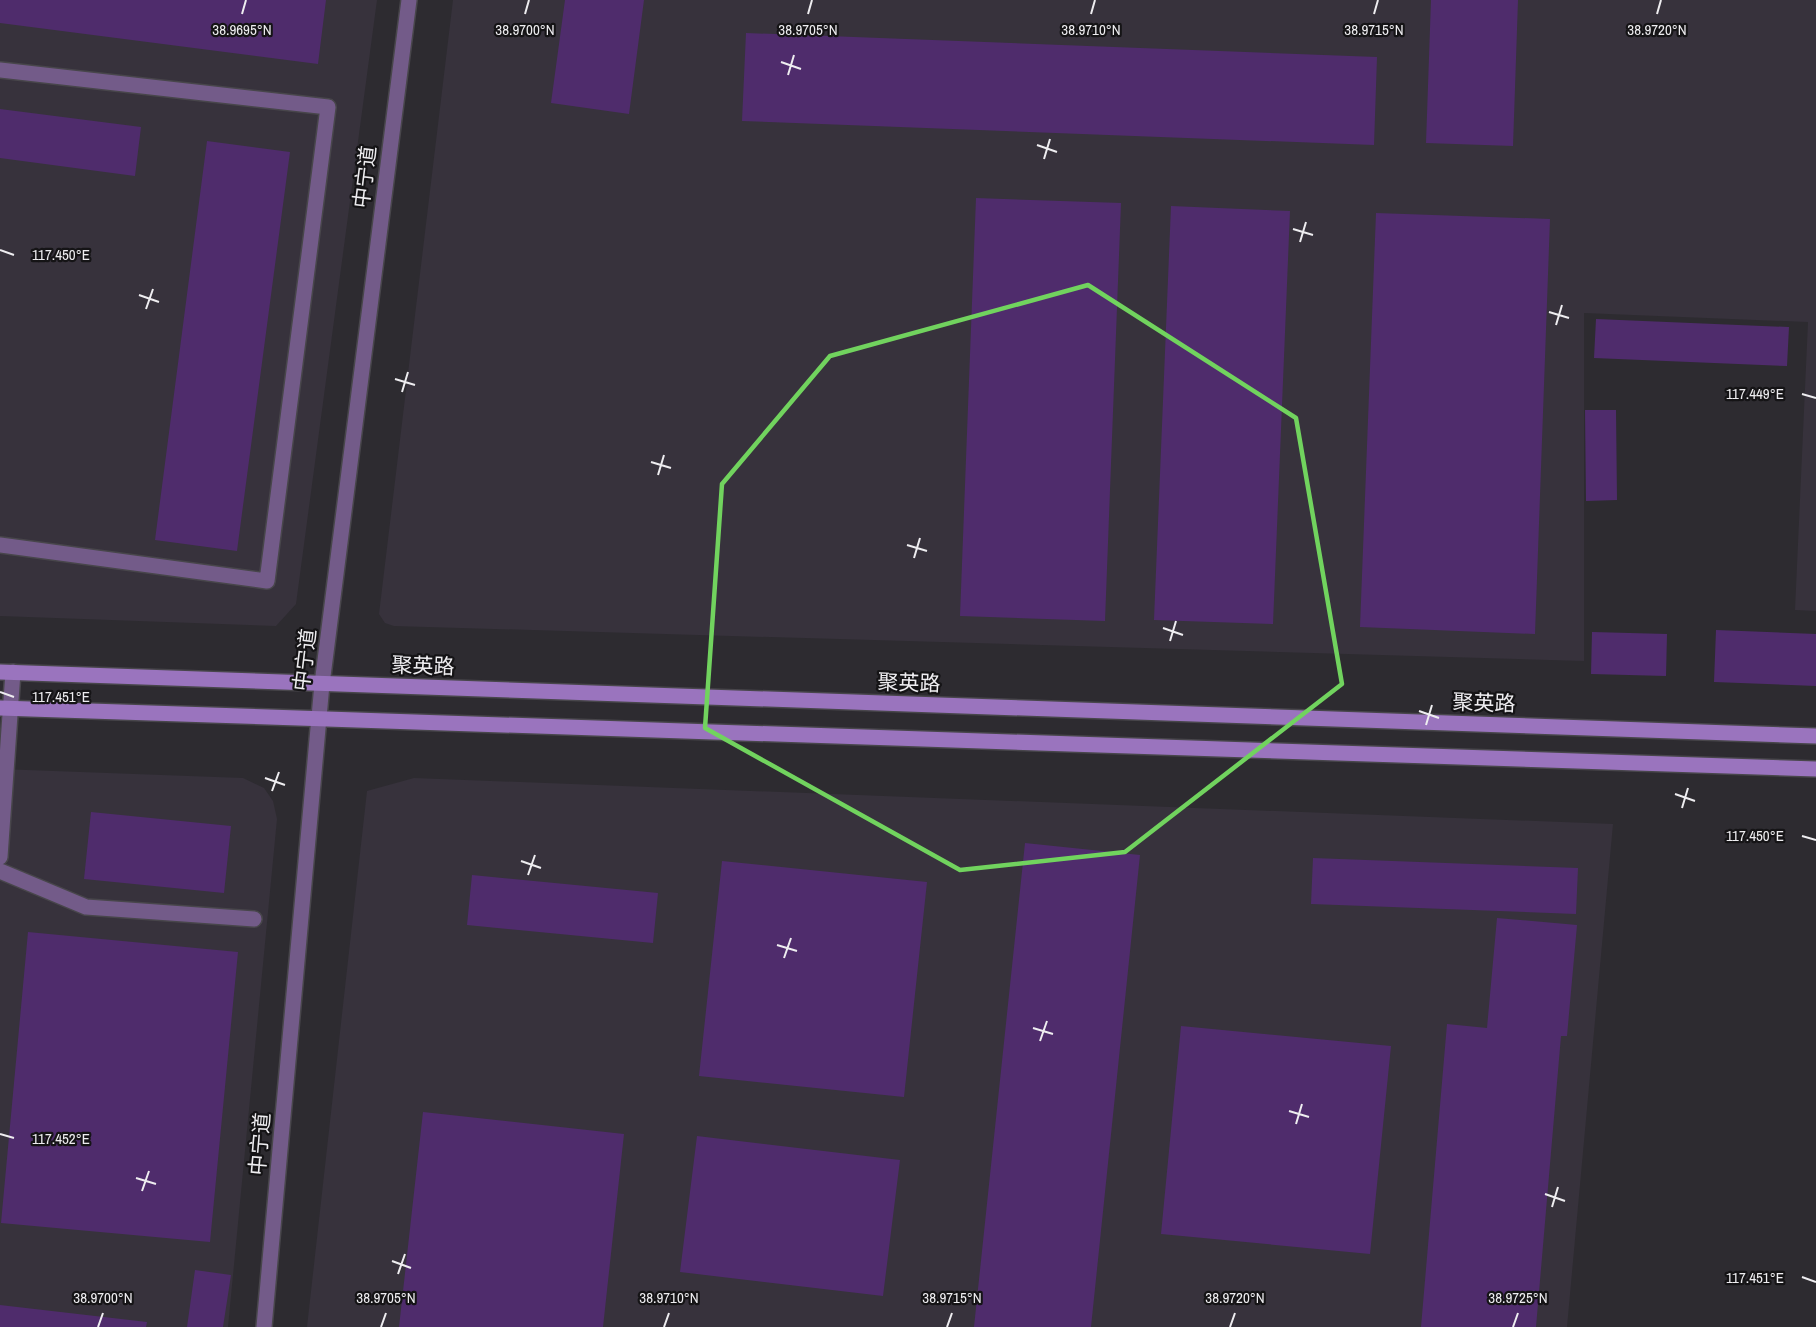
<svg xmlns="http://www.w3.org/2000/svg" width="1816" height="1327" viewBox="0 0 1816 1327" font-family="'Archivo Narrow','Noto Sans SC',sans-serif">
<rect width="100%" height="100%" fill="#2d2b30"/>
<path fill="#37323c" d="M0 0H377L296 604 276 626 0 616Z
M453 0H1816V611L1795 610 1808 322 1584 313V661L394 626 385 623 379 614Z
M0 769 243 778 264 788 273 801 277 819 228 1327H0Z
M414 778 1613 824 1567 1327H307L367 791Z"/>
<path fill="#4f2c6c" d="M0 0H326L318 64 0 23Z
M565 0H644L629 114 551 103Z
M1431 0H1518L1513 146 1426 143Z
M746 33 1377 57 1374 145 742 121Z
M0 109 141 127 135 176 0 158Z
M207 141 290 152 237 551 155 540Z
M976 198 1121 203 1105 621 960 616Z
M1171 206 1290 211 1273 624 1154 620Z
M1376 213 1550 219 1535 634 1360 627Z
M1596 319 1789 327 1787 366 1594 358Z
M1585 410H1616L1617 500 1586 501Z
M1716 630 1816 634V686L1714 682Z
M1592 632 1667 634 1666 676 1591 674Z
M91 812 231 826 224 893 84 879Z
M1025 843 1140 855 1091 1327H974Z
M1313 858 1578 868 1576 914 1311 904Z
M722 861 927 882 904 1097 699 1076Z
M472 875 658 893 653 943 467 925Z
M1497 918 1577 925 1567 1036H1561L1536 1327H1421L1447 1024 1487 1028Z
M28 932 238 952 210 1242 1 1223Z
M1181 1026 1391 1046 1370 1254 1161 1234Z
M423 1112 624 1134 603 1327H399Z
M697 1136 900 1160 883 1296 680 1272Z
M195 1270 231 1275 223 1327H187Z
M0 1305 147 1322 146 1327H0Z"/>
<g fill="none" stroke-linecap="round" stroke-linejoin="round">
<g stroke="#48464b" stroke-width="18">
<path id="lane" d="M0 70 328 107 267 581 0 545
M0 857 13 672
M0 871 86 907 254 919"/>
</g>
<g stroke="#48464b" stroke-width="18">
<path id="street" d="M264 1327 322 684 409 0"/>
</g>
<g stroke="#48464b" stroke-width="18">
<path id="secondary" d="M0 672 1816 736
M0 708 1816 769"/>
</g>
<use href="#lane" stroke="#735b89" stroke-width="15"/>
<use href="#street" stroke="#735b89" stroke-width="15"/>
<use href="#secondary" stroke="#9a74be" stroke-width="15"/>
</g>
<path fill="none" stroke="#71d35e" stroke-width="4.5" stroke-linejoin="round" d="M1088 285 1296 418 1342 684 1125 852 960 870 705 728 722 484 830 356Z"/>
<path fill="none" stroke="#eeedf0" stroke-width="2" d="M242 14 246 0M525 14 529 0M808 14 812 0M1091 14 1095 0M1374 14 1378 0M1657 14 1661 0M781 62 801 69M788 75 794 55M1037 145 1057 152M1044 159 1050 139M1293 229 1313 235M1300 242 1306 222M0 250 14 255M139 295 159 302M146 309 153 289M1549 312 1569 318M1556 325 1562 305M395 379 415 385M402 392 408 372M1802 394 1816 398M651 462 671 468M658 475 664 455M907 545 927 551M914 558 920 538M1163 628 1183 635M1170 641 1176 621M0 692 14 697M1419 711 1439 718M1426 725 1432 705M265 778 285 785M272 791 279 772M1675 794 1695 801M1682 808 1688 788M1802 836 1816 840M521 861 541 868M528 875 535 855M777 945 797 951M784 958 791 938M1033 1028 1053 1034M1040 1041 1047 1021M1289 1111 1309 1117M1296 1124 1302 1104M0 1134 14 1138M136 1178 156 1184M142 1191 149 1171M1545 1194 1565 1201M1552 1207 1558 1187M392 1261 411 1268M398 1274 405 1254M1802 1277 1816 1282M98 1327 103 1313M381 1327 386 1313M664 1327 669 1313M947 1327 952 1313M1230 1327 1235 1313M1513 1327 1518 1313"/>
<g text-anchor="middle" stroke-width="4.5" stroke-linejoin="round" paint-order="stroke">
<g font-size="21" fill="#eeedf0" stroke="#151416">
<text transform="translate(365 177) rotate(-83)" y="7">中宁道</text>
<text transform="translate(305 660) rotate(-83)" y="7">中宁道</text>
<text transform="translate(423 666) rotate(2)" y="7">聚英路</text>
<text transform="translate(909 683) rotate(2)" y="7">聚英路</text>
<text transform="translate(1484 703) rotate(2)" y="7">聚英路</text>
<text transform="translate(260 1144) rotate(-85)" y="7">中宁道</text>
</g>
</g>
<g font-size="15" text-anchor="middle" fill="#eeedf0" stroke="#151416" stroke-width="4.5" stroke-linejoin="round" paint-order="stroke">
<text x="242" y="35">38.9695°N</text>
<text x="525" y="35">38.9700°N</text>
<text x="808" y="35">38.9705°N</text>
<text x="1091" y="35">38.9710°N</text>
<text x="1374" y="35">38.9715°N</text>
<text x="1657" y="35">38.9720°N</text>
<text x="61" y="260">117.450°E</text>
<text x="1755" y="399">117.449°E</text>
<text x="61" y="702">117.451°E</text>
<text x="1755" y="841">117.450°E</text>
<text x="61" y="1144">117.452°E</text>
<text x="1755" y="1283">117.451°E</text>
<text x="103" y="1303">38.9700°N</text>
<text x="386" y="1303">38.9705°N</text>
<text x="669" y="1303">38.9710°N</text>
<text x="952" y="1303">38.9715°N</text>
<text x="1235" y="1303">38.9720°N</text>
<text x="1518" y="1303">38.9725°N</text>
</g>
</svg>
